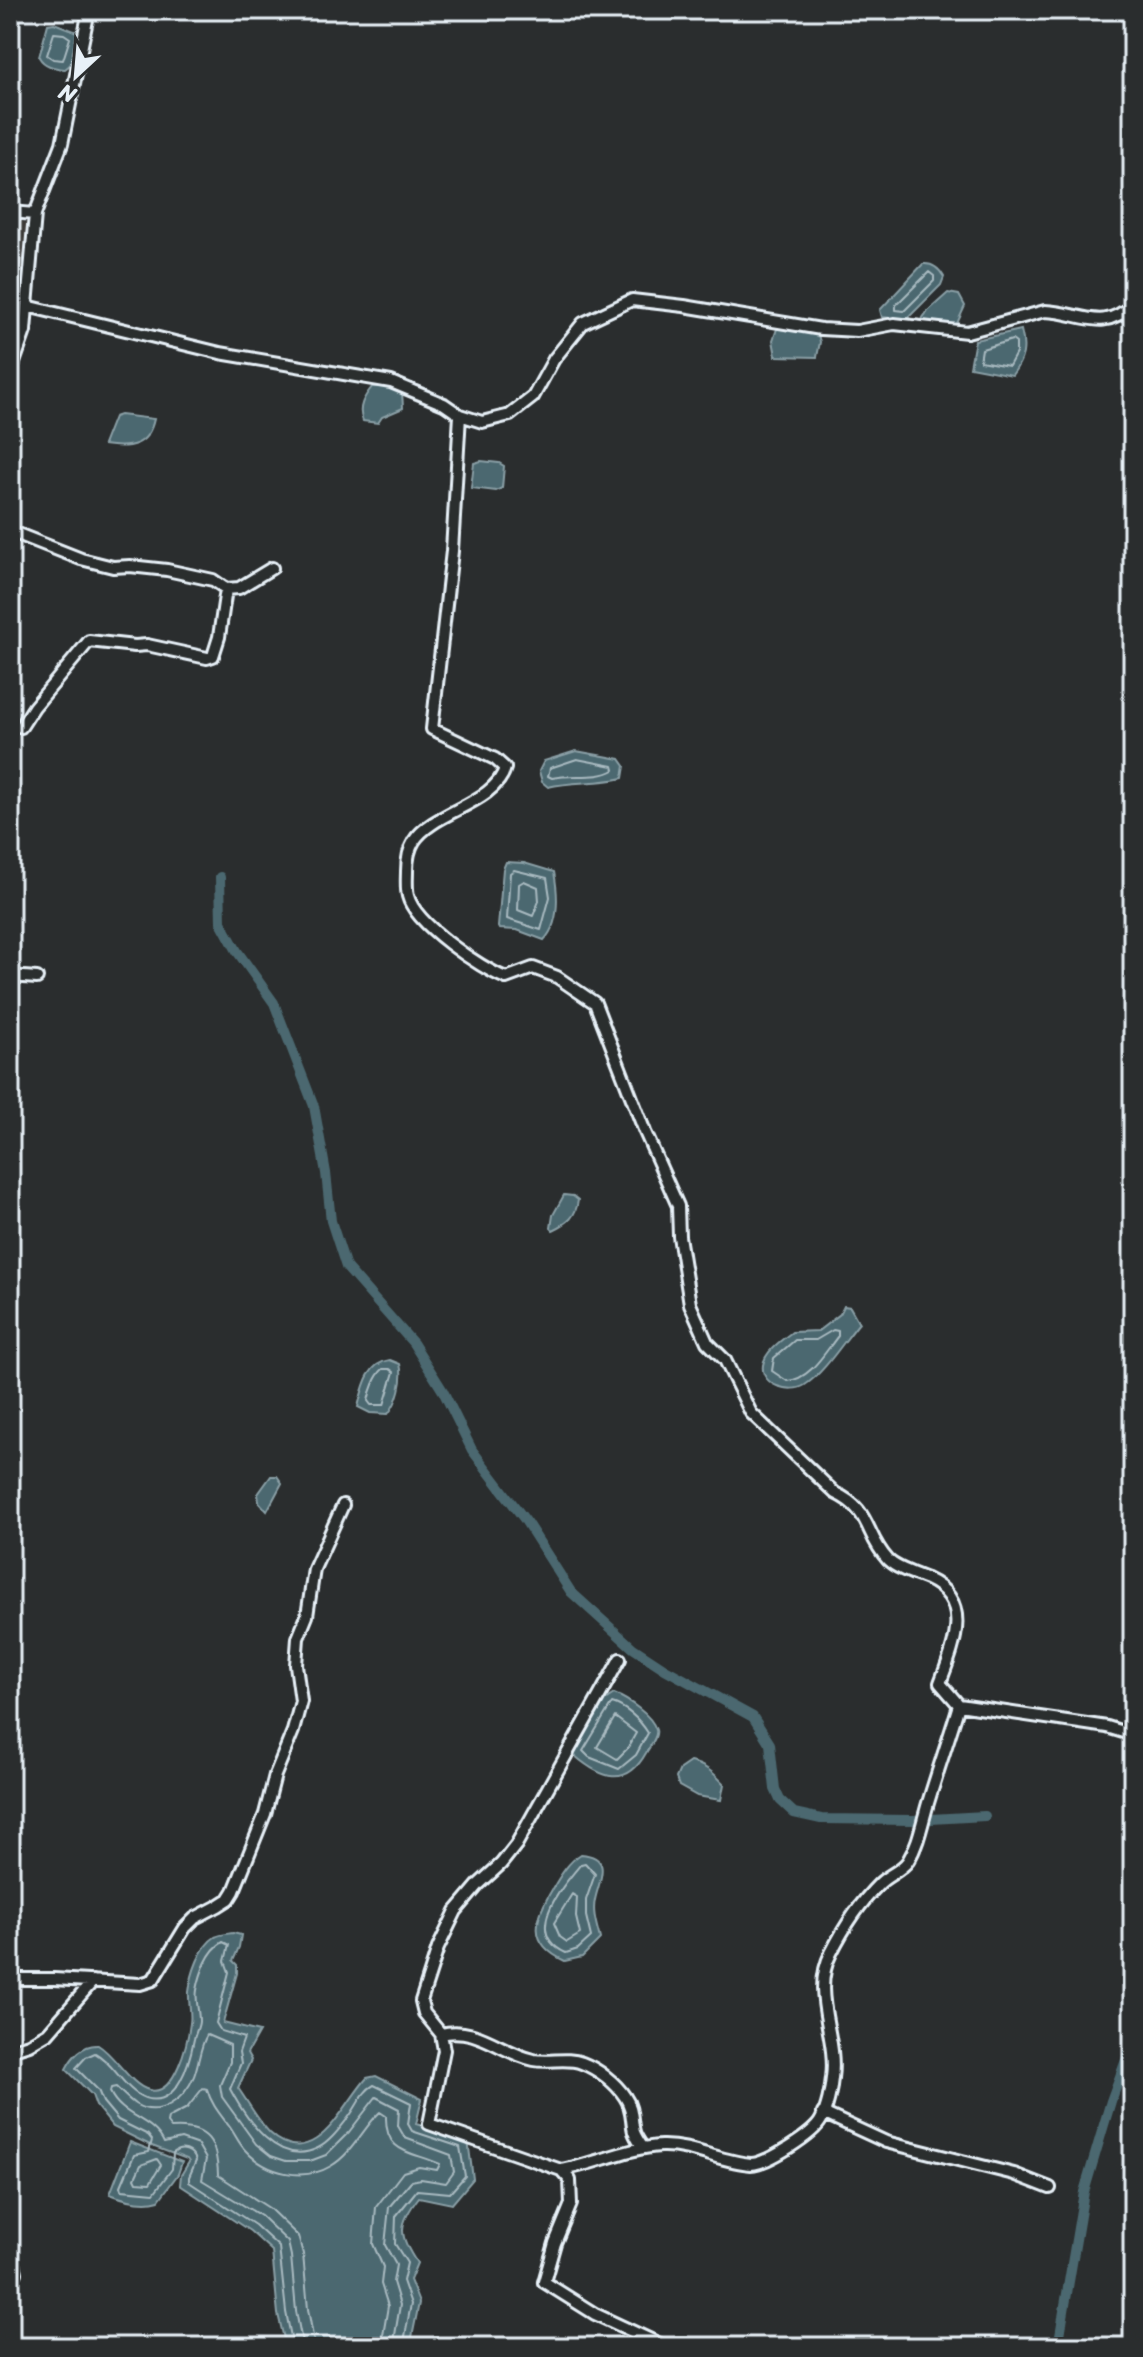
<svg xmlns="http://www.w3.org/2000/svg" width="1143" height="2357" viewBox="0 0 1143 2357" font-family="Sriracha,sans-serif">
<rect width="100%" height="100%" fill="#2a2d2e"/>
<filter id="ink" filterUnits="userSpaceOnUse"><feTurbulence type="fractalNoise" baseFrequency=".0125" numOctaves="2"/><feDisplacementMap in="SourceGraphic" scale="16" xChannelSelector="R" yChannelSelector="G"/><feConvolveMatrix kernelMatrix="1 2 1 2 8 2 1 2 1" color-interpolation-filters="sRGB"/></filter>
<g filter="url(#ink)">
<path fill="#3c3a38" d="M10 220 32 223 22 325 10 362Z"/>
<path fill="#4b686f" stroke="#8a9fa6" stroke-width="2" d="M54 23 77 32C81 44 76 62 65 69 54 68 44 66 39 57L48 24Z
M923 264C933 263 939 268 944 277L941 285 906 320 882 317 880 310Z
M948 293 959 295 965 306 955 328 919 323 928 311Z
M778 326 817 331 820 342 817 357 776 356 773 340Z
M1021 330C1026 349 1024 359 1012 375L970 367 975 340Z
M372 387H387L402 391 403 408 382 417 378 423 363 421C357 408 364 397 372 387Z
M120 415 154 419C148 447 129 449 103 445L114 417Z
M481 461 499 463 504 466 502 488 496 491 471 488 474 463Z
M576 751 620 759 625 766 623 778C597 784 573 781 548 787L542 782 539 771 544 761Z
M506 862 524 863 554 872C558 893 560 923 544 940L517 930 499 929 498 927 503 869Z
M564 1195 573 1196 578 1200C576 1217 568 1223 553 1230L551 1228 553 1215Z
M844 1306 850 1307 859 1323C844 1341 824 1373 805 1385 791 1394 760 1386 763 1365 765 1351 782 1340 792 1332L818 1331 840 1314Z
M390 1360 400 1364C404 1379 398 1402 388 1414L370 1413 358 1407C363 1388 367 1363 390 1360Z
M271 1476H277L282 1483 267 1511 259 1502 258 1494Z
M614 1694C627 1699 652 1715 656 1730 658 1737 649 1747 646 1753 626 1789 601 1778 575 1756L574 1750 602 1702Z
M690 1762C705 1765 714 1773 724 1784L721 1800 697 1796 679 1786 676 1778 680 1769Z
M581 1854C615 1857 598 1882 595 1900 592 1913 597 1926 600 1939L582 1957 565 1961C526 1943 535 1918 553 1888 560 1876 569 1861 581 1854Z
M233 1933 241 1935 239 1947 233 1961 237 1965V1973L223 2023 259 2032 247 2053 251 2060 238 2088C248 2102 258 2121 270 2133 315 2174 343 2104 367 2078L376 2076 422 2099 416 2124 468 2140 473 2179 452 2204 419 2197C398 2224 398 2235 417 2263L410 2280 419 2303 410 2347H286L278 2314 272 2251 250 2231 180 2185 181 2175 189 2162 187 2159 152 2146 113 2127 96 2106 92 2095 66 2069C72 2057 83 2044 98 2045 115 2055 130 2085 149 2090 175 2098 188 2041 190 2023 192 2013 188 2002 189 1992 191 1975 200 1946 215 1937 221 1934 227 1934 233 1933Z
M130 2142 182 2162 178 2174 159 2200C143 2205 125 2200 110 2194Z"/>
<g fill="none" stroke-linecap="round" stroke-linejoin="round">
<path stroke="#a9bac1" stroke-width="2" d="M54 33 64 34 70 38 63 60 53 59 47 55Z
M929 272 934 276V281L904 311 896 310V305Z
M1012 340 1016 343V353L1009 366 980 361 982 349Z
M577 759 613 766 614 770C597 780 572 773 552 778L548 776 550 768Z
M514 870 547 878 550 897 541 930 507 919 510 873Z
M524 881 538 887 539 901 533 916 518 910 519 884Z
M833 1330 838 1331V1336C825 1352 810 1380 787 1381L772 1371 774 1358 795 1340H816Z
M383 1369H390L394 1372 384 1405H371L368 1401C370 1391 375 1376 383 1369Z
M612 1703C626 1707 640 1720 648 1733L636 1755 619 1769 589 1757 583 1751Z
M615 1717 636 1733 627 1749 617 1759 597 1747Z
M585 1863 595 1874 586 1900V1916L591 1937 578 1949 566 1953C522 1933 561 1888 581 1864Z
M572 1894 577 1897 576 1917 580 1934 567 1942 560 1937 554 1923Z
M157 2159 161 2165 150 2183 137 2182 135 2178 141 2165Z
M293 2347 286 2312 279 2247 255 2225 189 2182V2177L196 2161C193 2150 181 2146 173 2153L172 2169 154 2193 122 2190 121 2186 134 2155 149 2152 152 2140 148 2135 118 2120 103 2102 98 2090 76 2068 86 2057 95 2053C114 2063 124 2090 145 2098 178 2109 190 2060 194 2039 195 2033 199 2027 199 2021 199 2010 195 2000 197 1990 200 1974 208 1950 223 1942L229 1945 225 1961 229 1972 216 2023 221 2031 244 2038 239 2052 241 2063 230 2089C246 2119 278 2168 318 2148 330 2142 340 2128 348 2118 357 2107 362 2091 374 2085L411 2103 408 2124 412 2131 460 2147 465 2176 450 2193 417 2190 396 2216 395 2244 407 2263 403 2281 411 2304 403 2347
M303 2347 296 2311 291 2256 288 2242 261 2216 202 2180 206 2159 198 2145 181 2139 164 2143C153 2118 122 2118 110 2092L111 2088 116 2087C122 2093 128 2099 135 2104 159 2119 185 2099 194 2076 199 2063 200 2046 207 2035L230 2045V2062L220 2085 222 2097 256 2144 271 2156 286 2161H310L326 2155 349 2132 376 2097 399 2109 398 2126 405 2138 451 2155 454 2172 446 2183 421 2179 411 2181 389 2207 385 2245 396 2265 393 2282 400 2305 393 2347
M315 2347 308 2309 303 2254 298 2236 269 2208 218 2175C217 2143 209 2125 171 2128L167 2123 168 2118 187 2108 203 2088 207 2089C211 2104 220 2114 229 2126 235 2134 239 2144 246 2151 267 2174 304 2182 331 2166 353 2153 363 2128 380 2112L386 2116C385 2155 412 2151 440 2164L437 2170 419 2167 403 2172 376 2207 373 2244 383 2267 381 2284 388 2306 381 2347"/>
<path stroke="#4b686f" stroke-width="10" d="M220 877 221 922 237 951 274 1003 314 1106 326 1173 331 1221 346 1267 413 1343 443 1391 472 1450 525 1520 571 1592 633 1648 665 1669 753 1717 770 1744 775 1789 780 1800 794 1813 821 1819 913 1820 985 1816
M1058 2347 1084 2192 1111 2101 1133 2041"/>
<g stroke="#e8f1f8" stroke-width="16">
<path id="street" d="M10 212 35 214
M27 306 35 214 62 144 89 10
M10 374 25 331 27 306 220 353 391 382 444 404 460 415 482 422 510 415 533 397 554 359 583 323 632 300 684 306 821 329 857 331 894 324 967 332 1045 311C1081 312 1102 334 1133 304
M460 415 452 551 432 729 495 759 505 768C495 804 433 811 414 841 409 849 407 861 407 871 407 878 406 888 408 896 415 924 480 968 506 978L533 968 557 977 595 1003 645 1132 678 1206 679 1236 690 1304 707 1342 725 1360 751 1413 835 1493C872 1510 864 1534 888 1560 897 1569 915 1574 927 1579 974 1600 954 1646 940 1683L959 1705 1107 1727 1133 1735
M10 531 81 559 113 567 130 566 167 570 213 580 226 589 239 588 272 568
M21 727 34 707 89 641 135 646 147 645 207 658 213 656 219 637 226 589
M10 976 37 978
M620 1659 516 1845 501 1864 479 1884 456 1911 438 1948 421 2001 424 2013 441 2034 444 2050 429 2124 561 2170 570 2180 571 2204 555 2243 544 2282 595 2314 666 2347
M10 1979H54L140 1984 153 1980 185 1928 195 1918 218 1906 229 1899 234 1891 265 1814 275 1775 293 1731 301 1701 296 1665 298 1638 307 1616 314 1569 343 1505
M441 2034C477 2025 501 2053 534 2060 550 2063 567 2057 582 2063 598 2069 616 2083 625 2097 633 2108 631 2120 634 2132 636 2138 640 2143 643 2148
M10 2050 29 2044 48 2033 93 1981
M823 2113 886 2142 1014 2174 1050 2188
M561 2170C595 2164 627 2148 661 2146 692 2145 721 2162 751 2164 767 2164 814 2134 821 2120 827 2109 831 2090 832 2078 838 2036 810 1994 831 1953 843 1929 861 1902 880 1883 888 1875 901 1871 908 1861 919 1843 922 1823 928 1803 938 1770 949 1738 959 1705
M10 2244 16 2273"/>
</g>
<use href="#street" stroke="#2a2d2e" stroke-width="10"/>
</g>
</g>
<rect width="1143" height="2357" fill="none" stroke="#2a2d2e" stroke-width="40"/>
<rect x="20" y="20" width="1103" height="2317" fill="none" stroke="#e8f1f8" stroke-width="3" filter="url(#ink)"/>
<g transform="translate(76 76) rotate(206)" stroke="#2a2d2e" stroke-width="6" paint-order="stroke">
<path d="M0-6L14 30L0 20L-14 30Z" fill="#e8f1f8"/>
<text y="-12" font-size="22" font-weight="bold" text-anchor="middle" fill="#e8f1f8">N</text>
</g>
</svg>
